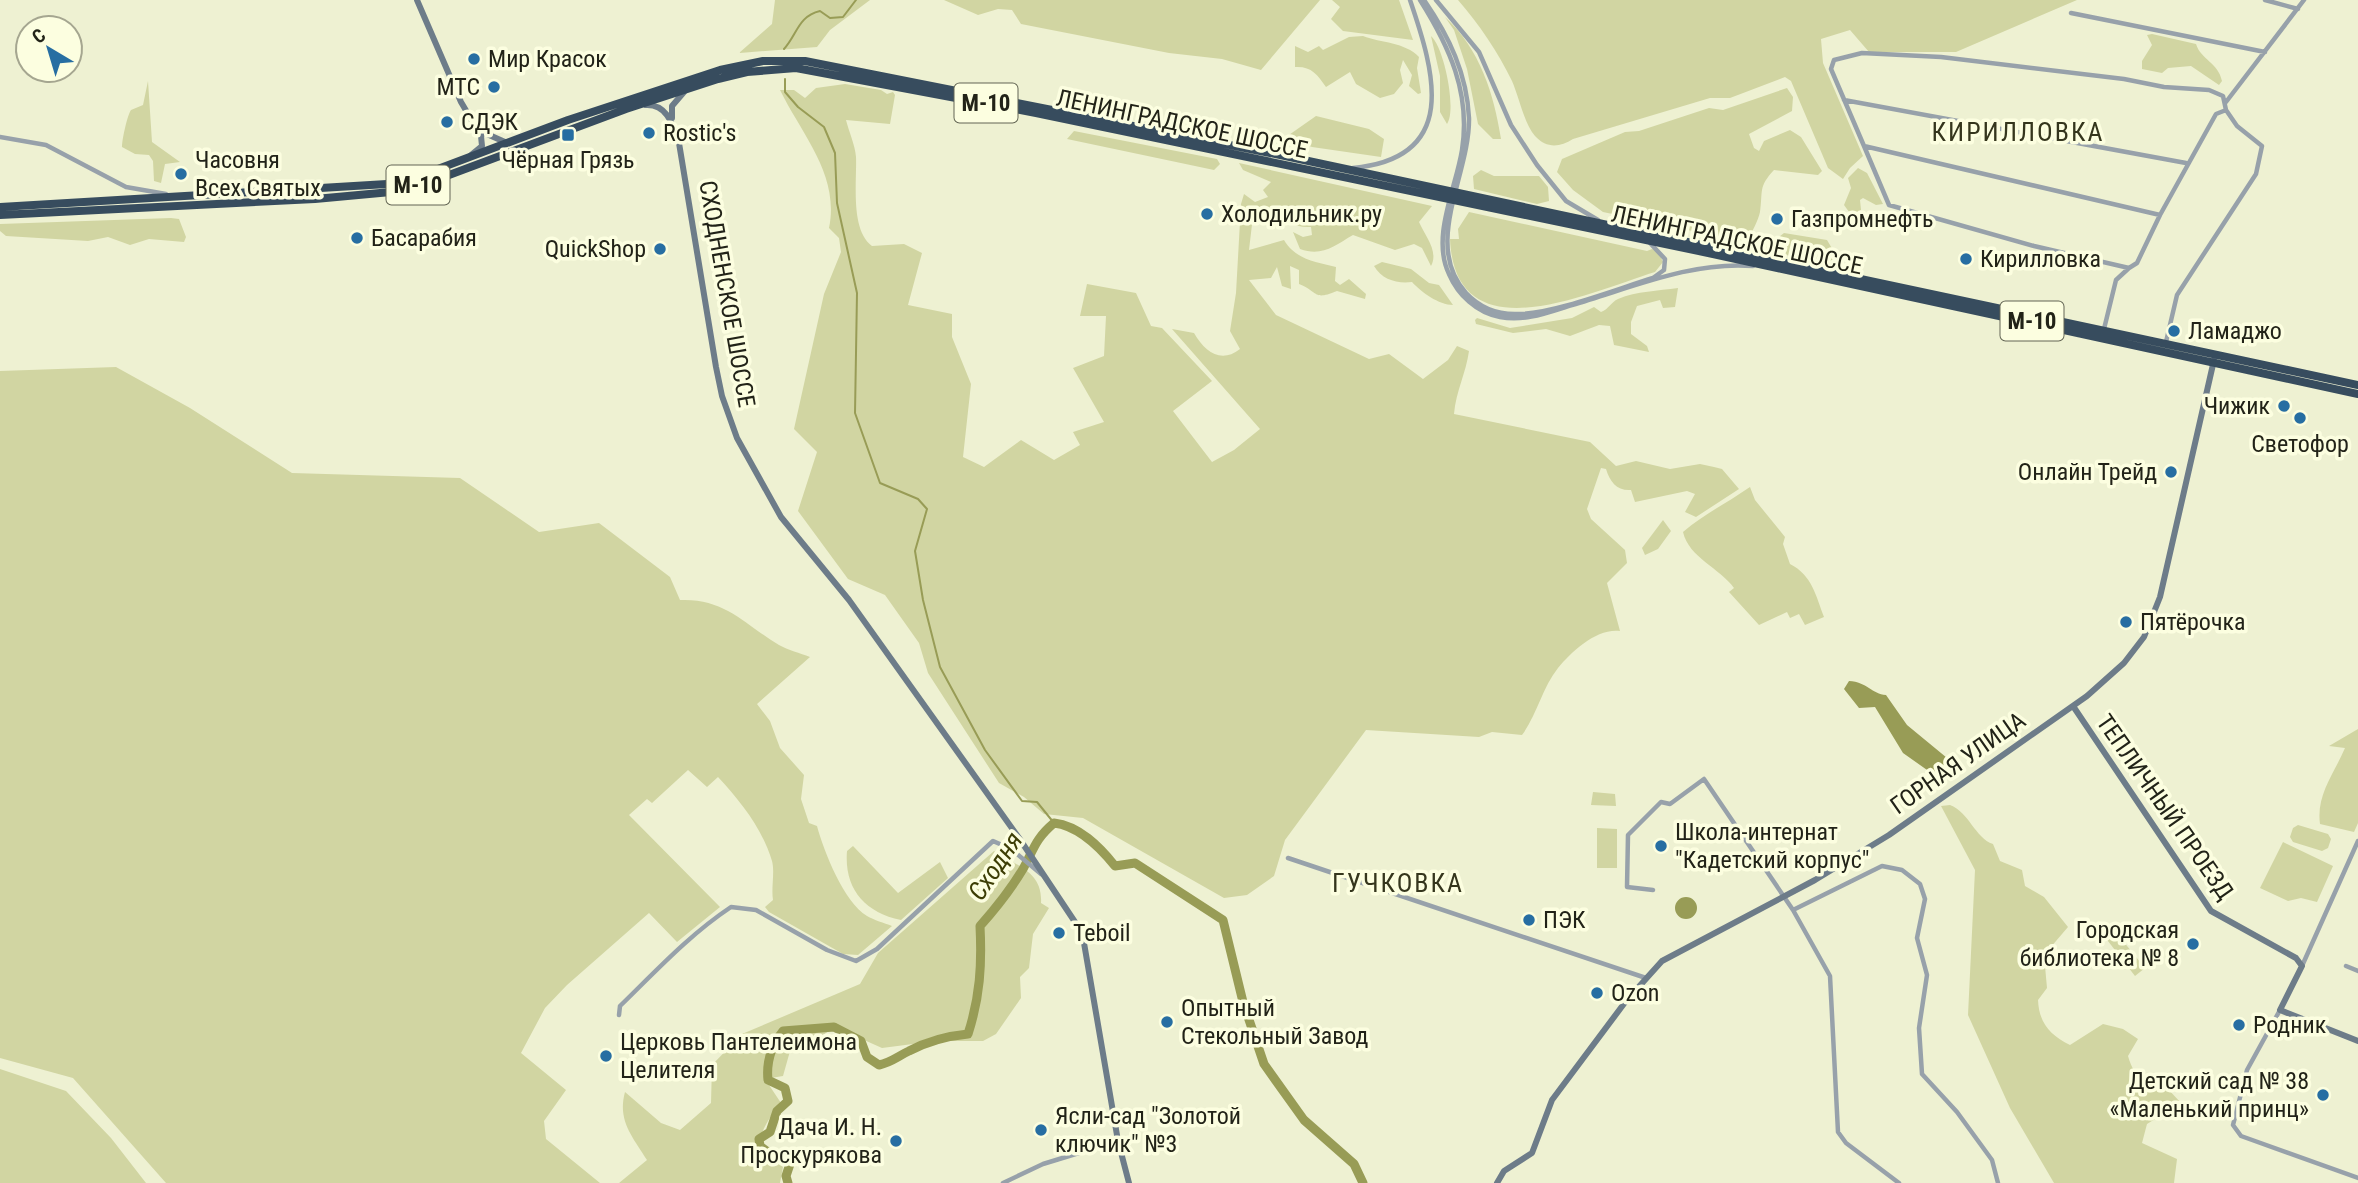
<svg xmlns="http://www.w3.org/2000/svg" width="2358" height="1183" viewBox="0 0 2358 1183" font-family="'Roboto Condensed',sans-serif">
<rect width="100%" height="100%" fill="#eef1d2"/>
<path fill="#d1d5a2" d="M775 0H870L830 30 817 47 739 53 772 24Z
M944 0H1320L1261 70 1222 59 1169 53 1021 24 1012 10 998 9 978 15Z
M1332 0H1399L1413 40 1343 31 1331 19 1340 7Z
M1458 0H2077L1956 52H1869L1850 30 1821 39 1823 63 1863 156 1850 168 1843 179 1828 168 1791 81 1785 77 1730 98H1710L1573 139C1560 147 1547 149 1535 136 1524 123 1519 97 1512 81 1498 52 1479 24 1458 0Z
M1445 17C1480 49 1494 94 1501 139H1493L1478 124 1467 69 1454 30Z
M2152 34 2196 44C2201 60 2218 62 2222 81L2219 85 2191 66 2168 68 2162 73 2142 69V61L2152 45 2147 35Z
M1363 36C1381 43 1405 42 1419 57L1417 68 1421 93 1418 94 1409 86 1412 75 1403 60 1400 70 1403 83 1394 94 1380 98 1356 84 1350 72 1326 87C1317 74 1311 66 1295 67V46L1308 52 1319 46 1323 50 1349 37Z
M1431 36C1444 47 1457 110 1447 124L1440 112V76Z
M148 81 152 142 180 162 165 164 161 183 154 181 153 161 149 155 135 154 122 147C122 140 127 116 131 110L143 105Z
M845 84 881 90 887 94 893 92 895 95 890 124 846 120C849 132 855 145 856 157 857 181 850 230 872 246L904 244 922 253 908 305 952 314V337L971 384 963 457 984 467 1021 440 1054 460 1080 445 1073 432 1104 422 1073 368 1104 356 1106 316H1080L1087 284 1136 293 1151 326 1162 328 1212 381 1173 411 1212 462 1234 450 1260 429 1172 329 1194 333C1205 352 1221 364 1240 349L1230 331 1236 293 1241 204 1244 194 1255 202 1268 197 1263 190 1271 182 1243 170 1239 163 1432 206 1419 222C1425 236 1439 251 1431 266L1422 248 1414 244 1395 250 1353 235C1334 246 1322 257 1300 249L1293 232 1303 237 1312 235 1311 227C1294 228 1291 222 1279 212L1253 216 1249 250 1284 240C1296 260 1316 262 1336 267L1335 281 1340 285 1349 279 1366 294 1365 299 1337 291C1313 301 1319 292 1299 284V270L1290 266 1291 289 1282 286 1277 267 1271 278 1249 280 1276 315 1369 359 1389 354 1423 379 1448 360 1457 346 1469 351C1466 373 1456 391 1454 414L1590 442 1616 466 1636 461 1670 469 1700 464 1714 467 1722 469 1739 489 1696 517 1685 512 1695 494 1687 491 1635 502 1631 490C1617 491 1610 482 1606 469L1601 468 1587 509 1591 519 1625 550 1627 563 1607 583 1620 631C1597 628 1572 651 1558 668 1542 688 1537 715 1522 735L1492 732 1479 737 1366 730 1285 840 1274 876 1247 895 1224 898 1083 818 1044 814 1024 797 999 783 928 673 919 643 885 595 848 579 798 511 817 452 794 429 824 294 841 252 839 238 829 228C840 175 802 135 780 90H794L805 98 816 88Z
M1787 88 1793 97 1792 111 1749 134 1754 148 1759 151 1764 141 1790 130 1801 137 1822 171 1818 175 1774 170C1758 187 1763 191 1760 212 1758 221 1752 231 1749 239L1735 240 1603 212 1573 190 1557 172 1562 159 1625 132 1639 131 1709 108 1723 110Z
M1316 116 1369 129 1384 139 1381 157 1312 147 1286 137Z
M1074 131 1217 159 1220 164 1214 170 1067 139Z
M1858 168 1867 173 1883 204 1876 205 1863 198 1860 200 1861 210 1852 216 1844 205 1851 188 1848 178Z
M1481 170 1494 176H1539L1548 187 1549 201 1537 204 1474 189 1473 176Z
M1469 212 1647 251 1652 249 1658 251 1663 262 1655 272C1590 292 1455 357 1450 239H1459L1458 229Z
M171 218 179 219 186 237 184 242 149 239 130 245 108 237 88 241 6 236 0 231V224Z
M1784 233 1827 240 1843 267 1762 250Z
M1382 262 1411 269 1429 283 1439 285 1453 305C1439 305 1421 292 1412 282 1398 284 1382 280 1374 266Z
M1678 288 1675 307 1663 308 1660 300 1637 306 1631 322V334L1647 346 1649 352 1614 345 1610 326 1599 325 1570 336 1546 329 1513 333 1476 324 1475 320 1477 318 1510 328 1572 318 1594 307 1601 312C1609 309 1611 302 1618 299 1637 291 1658 291 1678 288Z
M116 367 190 408 292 473 460 478 539 532 599 523 670 577 680 600C725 598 744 624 779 645 788 650 800 653 810 657L757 704 770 721 780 748 804 775 801 799 809 823 817 826C824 852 844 902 867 916 874 920 884 923 892 926L858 955 843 954 769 912 765 907 773 900C771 888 775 872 772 861 762 828 741 802 718 777L707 787 688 770 652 803 647 799 629 815 720 907 677 942 649 913 567 985 545 1008 521 1053 566 1090 544 1121 546 1139 600 1183H166L73 1078 0 1058V371Z
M1750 487 1755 500 1785 537 1783 544 1790 564C1812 575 1816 596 1824 617L1805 625 1799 614 1790 618 1787 612 1759 625 1729 592 1734 588C1720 568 1689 558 1683 532 1704 514 1727 503 1750 487Z
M1663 520 1671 531 1658 549 1645 555 1642 548Z
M2358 729V823L2354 832 2320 824C2316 795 2334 774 2345 748L2329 746Z
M1593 792 1615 794 1616 806 1591 805Z
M1950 805C1969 812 1975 838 1993 844L2000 861 2022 870 2025 886 2044 897 2068 927 2044 955 2047 988 2038 1000C2039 1023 2050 1035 2070 1045L2103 1024 2123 1029 2138 1039 2128 1056C2135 1079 2144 1086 2168 1089L2181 1103 2147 1124 2142 1143 2177 1159 2174 1183H2054L2010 1108 1968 1015 1975 870 1941 806Z
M2298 825 2328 834 2331 839 2328 848 2322 851 2293 842 2290 837 2293 828Z
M1597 828 1617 829V868H1597Z
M2283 842 2333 866 2317 902 2301 898 2288 901 2260 888Z
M853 846 898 893 940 862 948 878 901 920C864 912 844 888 847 851Z
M994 851C1016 866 1043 871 1041 903L1049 908 1033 934 1029 968 1020 977 1021 998 996 1034 983 1041H936L882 1048 835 1027 811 1043 792 1044 783 1076 765 1079 781 1103C772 1112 758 1136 758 1148L783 1167 780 1183H619L647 1160C633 1137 617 1121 625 1092L661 1123 680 1130 711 1103 712 1065 742 1034 860 984 878 953Z
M2110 925 2145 968 2135 976 2101 932Z
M0 1069 66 1091 111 1138 146 1183H0Z"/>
<path fill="#989c56" d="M1849 681C1867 682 1872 694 1886 695L1907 725 1958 767 1956 770 1951 768 1937 777 1903 753 1875 707 1859 708 1844 689Z
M1675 908a11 11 0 1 1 22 0a11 11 0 1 1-22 0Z"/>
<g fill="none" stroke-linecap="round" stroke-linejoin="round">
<path stroke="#989c56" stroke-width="2" d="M784 49C797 35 798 16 820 11L830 18 843 17 856 0
M785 79V92L798 107 824 127 835 153 837 203 857 293 855 413 880 483 918 499 927 509 915 551 923 600 940 667 985 750 1022 801 1037 802 1054 823"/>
<path stroke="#989c56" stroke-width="9" d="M788 1183 786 1176 790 1164 785 1155 776 1158 760 1146 759 1139 770 1132 777 1111 788 1101 785 1088 768 1080C766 1061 771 1046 783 1031L834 1027 861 1041 867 1057 879 1065C892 1062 898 1056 909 1051 928 1041 947 1036 968 1034 980 997 982 965 980 926 996 908 1011 889 1023 869 1034 849 1035 839 1054 823 1079 826 1099 846 1115 866L1135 863 1223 920 1243 1002 1264 1064 1304 1120 1354 1164 1363 1183"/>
<path stroke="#97a1aa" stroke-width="4.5" d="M1420 0C1449 46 1471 93 1462 150 1456 188 1431 237 1449 274 1458 295 1477 313 1500 317 1525 322 1549 312 1572 305 1631 288 1691 261 1753 266
M1424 0C1449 36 1467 74 1469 118 1470 175 1422 244 1466 293 1480 308 1499 315 1519 314 1553 314 1617 289 1653 278L1664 270 1665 259 1650 243
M1436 0 1479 52 1511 125 1537 165 1566 201 1598 220
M2265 0 2298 9
M2071 13 2265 52
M1844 100 2186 163
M2226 102 2304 0
M0 137 46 145 126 187 166 194
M1864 146 1889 205 2034 246 2129 268 2137 263 2160 215 1864 146 1831 69 1834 60 1862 53 1941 57 2124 79 2164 87 2209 90 2223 96 2226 110 2237 126 2262 146 2256 174 2177 295 2166 342
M1353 168C1460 158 1435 73 1410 0
M2160 215 2216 114 2226 110
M2104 329 2116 280 2129 268
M1288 858 1646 978
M1653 890 1627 887 1628 835 1661 802 1670 804 1704 779 1793 910 1830 976 1838 1132 1846 1143 1899 1183
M1793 910 1882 866 1902 870 1920 884 1925 899 1917 938 1927 975 1919 1028 1922 1074 1957 1112 1992 1160 1998 1183
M2302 966 2358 841
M2346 966 2358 971
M2280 1010 2247 1070 2233 1125 2241 1136 2358 1178
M619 1015 620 1006C656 971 689 935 731 907L756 910 827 950 856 961 877 949 993 841 1011 849 1041 874
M1003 1183 1043 1164 1118 1141"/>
<path stroke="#6d7c89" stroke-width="6" d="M417 0 461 102 481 136 482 146 471 155
M646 105C668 104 673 126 679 143L716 367 722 396 737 438 781 517 849 600 1019 838 1077 925 1084 943 1118 1141 1129 1183
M672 118V106L684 92
M480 131 505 142
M2073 706 2211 911 2296 958 2302 966 2280 1010 2358 1041
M1497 1183 1504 1171 1532 1153 1552 1100 1626 1001 1662 961 1815 880 1889 835 2087 696 2124 663 2144 637 2160 597 2214 360"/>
<path stroke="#374c5e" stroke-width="8" d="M0 207 387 184 422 175 568 120 720 70 763 61H805L1285 156 2358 385
M0 215 315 199 391 192 433 181 626 109 718 79 747 72 796 68 1036 113 1713 254 2358 394"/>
</g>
<g fill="#276ea2" stroke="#fcfee0" stroke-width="2.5">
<circle cx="474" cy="59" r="7"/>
<circle cx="494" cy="87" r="7"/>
<circle cx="447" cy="122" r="7"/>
<circle cx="649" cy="133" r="7"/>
<rect x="561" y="128" width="14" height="14" rx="3.5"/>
<circle cx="181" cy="174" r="7"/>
<circle cx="1207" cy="214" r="7"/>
<circle cx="1777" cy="219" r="7"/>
<circle cx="357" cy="238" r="7"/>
<circle cx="660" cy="249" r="7"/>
<circle cx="1966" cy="259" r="7"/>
<circle cx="2174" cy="331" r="7"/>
<circle cx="2284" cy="406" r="7"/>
<circle cx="2300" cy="418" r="7"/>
<circle cx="2171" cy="472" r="7"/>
<circle cx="2126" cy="622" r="7"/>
<circle cx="1661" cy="846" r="7"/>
<circle cx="1529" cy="920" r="7"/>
<circle cx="1059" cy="933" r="7"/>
<circle cx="2193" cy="944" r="7"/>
<circle cx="1597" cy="993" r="7"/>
<circle cx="1167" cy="1022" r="7"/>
<circle cx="2239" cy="1025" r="7"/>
<circle cx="606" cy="1056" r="7"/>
<circle cx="2323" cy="1095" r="7"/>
<circle cx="1041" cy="1130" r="7"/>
<circle cx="896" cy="1141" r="7"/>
</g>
<g text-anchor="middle" stroke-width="7" stroke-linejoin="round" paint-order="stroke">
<g fill="#fcfee0" stroke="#636554" stroke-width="2">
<rect x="954.5" y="83.5" width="63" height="39" rx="5"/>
<rect x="386.5" y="165.5" width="63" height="39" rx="5"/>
<rect x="2000.5" y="301.5" width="63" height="39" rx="5"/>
</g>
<g font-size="23" font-weight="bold" fill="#222318">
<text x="986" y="111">М-10</text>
<text x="418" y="193">М-10</text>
<text x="2032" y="329">М-10</text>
</g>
<g font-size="24" fill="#222318" stroke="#fcfee0" text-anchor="start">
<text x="488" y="67">Мир Красок</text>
<text x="480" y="95" text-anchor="end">МТС</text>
<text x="461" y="130">СДЭК</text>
<text x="663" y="141">Rostic's</text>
<text x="195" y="168">Часовня<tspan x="195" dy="28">Всех Святых</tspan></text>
<text x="568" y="168" text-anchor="middle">Чёрная Грязь</text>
<text x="1221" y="222">Холодильник.ру</text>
<text x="1791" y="227">Газпромнефть</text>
<text x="371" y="246">Басарабия</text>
<text x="646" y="257" text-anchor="end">QuickShop</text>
<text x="1980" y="267">Кирилловка</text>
<text x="2188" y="339">Ламаджо</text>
<text x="2270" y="414" text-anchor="end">Чижик</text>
<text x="2300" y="452" text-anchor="middle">Светофор</text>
<text x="2157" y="480" text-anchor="end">Онлайн Трейд</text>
<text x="2140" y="630">Пятёрочка</text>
<text x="1675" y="840">Школа-интернат<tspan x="1675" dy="28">"Кадетский корпус"</tspan></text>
<text x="1543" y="928">ПЭК</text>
<text x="2179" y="938" text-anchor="end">Городская<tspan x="2179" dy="28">библиотека № 8</tspan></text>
<text x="1073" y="941">Teboil</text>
<text x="1611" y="1001">Ozon</text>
<text x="1181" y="1016">Опытный<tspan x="1181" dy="28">Стекольный Завод</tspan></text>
<text x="2253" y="1033">Родник</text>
<text x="620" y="1050">Церковь Пантелеимона<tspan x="620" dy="28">Целителя</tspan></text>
<text x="2309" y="1089" text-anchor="end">Детский сад № 38<tspan x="2309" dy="28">«Маленький принц»</tspan></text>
<text x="1055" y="1124">Ясли-сад "Золотой<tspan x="1055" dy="28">ключик" №3</tspan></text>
<text x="882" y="1135" text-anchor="end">Дача И. Н.<tspan x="882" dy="28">Проскурякова</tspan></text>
</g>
<g font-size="24" fill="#222318" stroke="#fcfee0">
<text transform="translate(1182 124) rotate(12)" y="8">ЛЕНИНГРАДСКОЕ ШОССЕ</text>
<text transform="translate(1737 240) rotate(12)" y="8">ЛЕНИНГРАДСКОЕ ШОССЕ</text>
<text transform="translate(727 294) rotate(80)" y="8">СХОДНЕНСКОЕ ШОССЕ</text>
<text transform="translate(1958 763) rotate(-35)" y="8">ГОРНАЯ УЛИЦА</text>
<text transform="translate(2165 807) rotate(55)" y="8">ТЕПЛИЧНЫЙ ПРОЕЗД</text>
</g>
<g font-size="26" letter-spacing="2" fill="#35361d" stroke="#fcfee0">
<text x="2018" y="141">КИРИЛЛОВКА</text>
<text x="1398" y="892">ГУЧКОВКА</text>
</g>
<g font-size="26" font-style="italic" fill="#3d3e05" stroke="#fcfee0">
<text transform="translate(995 866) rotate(-56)" y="9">Сходня</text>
</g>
</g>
<g transform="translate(49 49) rotate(322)"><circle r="33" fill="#fcfee0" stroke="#a5a690" stroke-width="2"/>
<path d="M0-5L12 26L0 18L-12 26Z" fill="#276ea2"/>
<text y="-10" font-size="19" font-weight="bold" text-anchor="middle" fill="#222318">С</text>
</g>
</svg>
